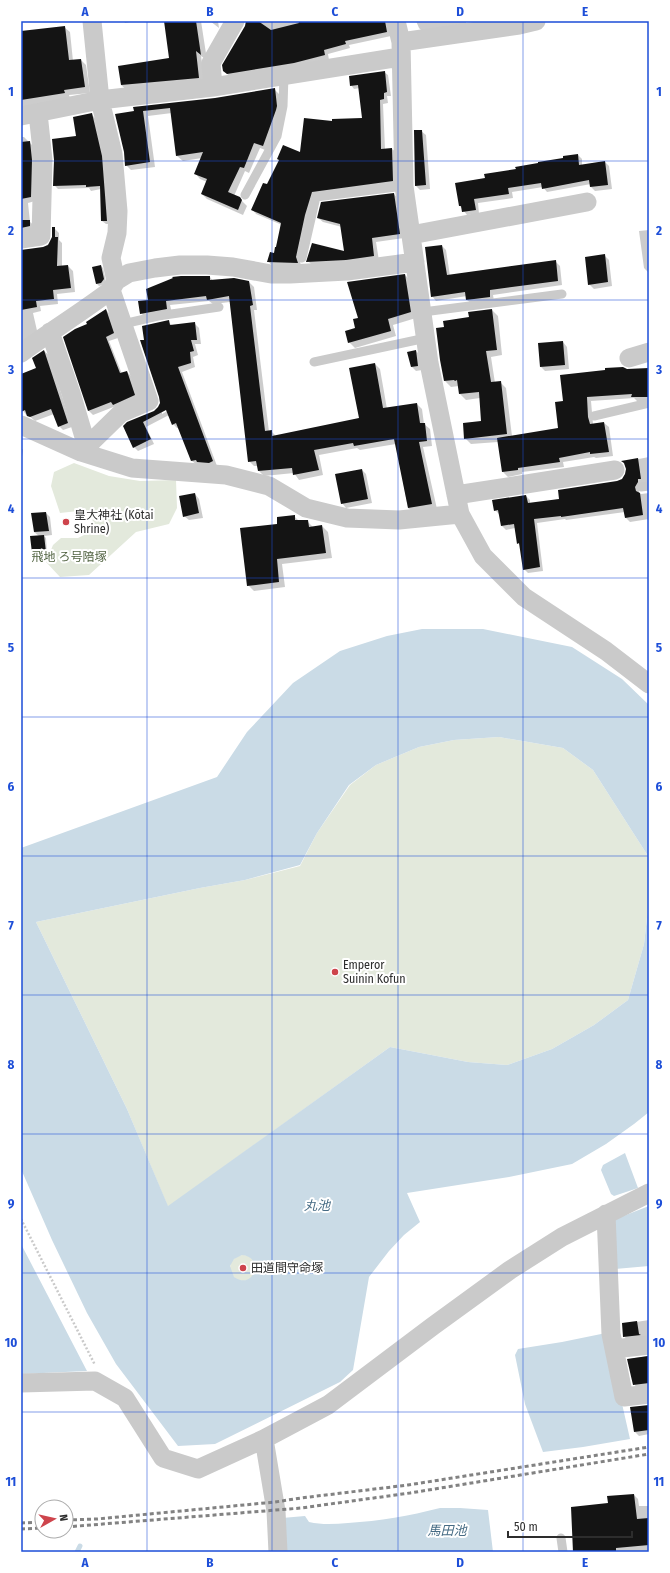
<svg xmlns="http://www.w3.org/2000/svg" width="670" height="1573" viewBox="0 0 670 1573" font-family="'Fira Sans Condensed','Noto Sans JP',sans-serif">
<rect width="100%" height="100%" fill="#fff"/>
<path fill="#e3e9dc" d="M74 463 109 476 140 481 176 480 177 508 169 524 136 532 89 575 60 577 46 562 53 545 61 538H78L92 531 93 513 78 511 60 513 51 486 54 472Z
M499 737 563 748 593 770 648 856 649 899 644 944 628 1000 594 1025 552 1049 507 1065 468 1062 390 1047 168 1207 127 1109 36 922 200 888 245 880 300 866 317 833 350 785 376 765 419 747 454 740Z
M230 1268a13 13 0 1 1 26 0a13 13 0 1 1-26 0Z"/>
<path fill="#cadbe6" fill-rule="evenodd" d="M422 629H483L572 647 622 679 649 705V881L648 856 593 770 563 748 499 737 454 740 419 747 376 765 349 785 317 833 300 865 245 880 200 888 36 922 127 1109 168 1206 390 1047 468 1062 507 1065 552 1049 594 1025 628 1000 644 944 649 900V1112L634 1124 606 1144 572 1164 509 1177 407 1193 420 1222 404 1235 389 1251 369 1277 353 1370 340 1382 215 1444 178 1446 116 1364 87 1313 52 1240 21 1169V848L217 777 247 732 293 683 340 651 387 636ZM242 1255C265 1257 254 1291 234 1277L230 1266 234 1259Z
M625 1153 638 1188 614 1196 611 1194 601 1170 603 1165Z
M649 1206V1266L615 1269 613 1220Z
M21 1244 87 1371 21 1374Z
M606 1333 630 1439 583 1447 543 1452 525 1404 515 1355 518 1349 562 1342Z
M440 1508H460L488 1510 493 1552H283L282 1518 305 1516 309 1522C322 1525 335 1524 348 1523 380 1521 409 1516 440 1508Z"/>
<path fill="#0003" fill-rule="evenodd" d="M124 21H135L125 23Z
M165 21H201L207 60 201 56 205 83 128 91 121 85 170 59Z
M210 21H218L219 28Z
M247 21H388L391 36 349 45 350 48 328 54 329 60 229 76 224 70 245 27Z
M416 21H466V26L423 32 419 28Z
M64 27 70 32 73 61 81 60 86 65 90 93 69 95 70 98 21 112V32Z
M384 72 388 75 391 96H387L388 103 383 104 385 149H392L396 152V185L316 196 300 261 301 266H272L269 262 274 254 282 225 256 214 253 210 267 186 333 123 363 119 360 88 354 89 351 85Z
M274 89 280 95 282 112 268 151 260 148 249 173 245 171 234 196 239 198 247 206 243 215 207 199 202 194 207 182 200 179 195 173 202 158 183 161 177 156 172 113 148 116 155 167 131 170 126 165 125 151 116 115Z
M91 114 95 118 106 160 110 224H106L102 221 101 189 91 191 89 188 58 189 54 185 77 137Z
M415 131H421L426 135 430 189 420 190 416 186Z
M21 137H24L34 147 35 201 28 203 30 222 35 226V231L21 234Z
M578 155 582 159V165L605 162 609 166 612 189 595 191 591 187V184L547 192 543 187 512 192 513 198 478 203 479 214 467 215 460 206 486 179Z
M394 194 398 199 404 238 376 242 379 261 313 266 308 261 346 252 342 227 323 222 318 218Z
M54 228 59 233V240L62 243V267L68 266 73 271 75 292 57 294 58 304 40 306 41 311 33 313 38 335 21 343V250L43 248 51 242Z
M649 230V273L644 268 639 231Z
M442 246 446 250 450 276 555 261 560 266 562 285 493 295 494 301 472 304 467 300V296L436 301 432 296Z
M605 256 609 260 612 286 594 289 589 284Z
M101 266 103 268 106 282 103 285 99 286 97 284 94 268Z
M405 275 411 281 416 318 393 325 396 336 355 348 349 342 359 319Z
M210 277 213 281 249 282 254 287 257 310H254L269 432 271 431 276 436 360 419 375 364 380 369 387 409 417 404 422 409 424 424 430 429 432 446 423 447 437 509 414 513 408 508 396 444 360 450 357 448 319 455 323 475 299 480 294 473 264 476 259 471 258 466H254L249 461 230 302 213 304 209 301 170 305 172 313 146 318 141 313 149 301Z
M106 310 110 314 118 338 109 341 122 374 127 372 131 376 139 399 116 406 93 415 89 411Z
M492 310 498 316 502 355 491 357 495 383 500 382 506 388 512 436 559 429 565 402 606 370V369H649V401H637L634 398 591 401 593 424 604 423 609 427 613 456 596 458 594 457 563 462 564 467 522 472V474L508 477 503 472 498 442 471 444 465 438 482 422 480 398 466 400 460 394 459 386 451 387 445 381 441 360 445 328Z
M168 322 173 326 195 324 199 328 201 344H195L198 355 193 357 195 367 182 372 217 466 197 465 192 461 179 428H177L173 424 169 415 146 427 154 444 138 451 134 447 128 423 154 412 159 408 161 403 145 341ZM170 407 171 409 162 414V412Z
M563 342 567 347 569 369 545 371 541 367Z
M44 351 49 355 72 427 63 430 59 426 54 414 35 421 28 415 27 416 21 408V375L38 369 34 359Z
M416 351 420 355 422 370 416 371 412 367Z
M21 447 23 450 21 464Z
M649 457V485L639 489V493L641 494 649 493V519L630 522 626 518 625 512 566 520 565 519 537 523 543 571 528 573 524 569 521 546 518 543 515 528 506 530 502 526 500 515 495 510 526 496 530 500V504L560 499 617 482 622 480 626 475 627 469 623 462Z
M362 470 366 474 372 503 346 508 342 503Z
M195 494 199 499 203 518 189 520 184 516Z
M46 513 50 517 52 535 44 536 46 538 47 553 35 554 33 552 39 536 34 532Z
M294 516 299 521H307L313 527 322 526 328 532 332 558 282 564 285 587 254 591 248 585 278 525Z
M649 1320V1339L628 1341 624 1336 623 1324Z
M649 1356V1388L638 1389 634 1384 628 1359Z
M649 1405V1434L639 1436 635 1432Z
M634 1495 638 1499 639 1506H649V1552H574L609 1504Z"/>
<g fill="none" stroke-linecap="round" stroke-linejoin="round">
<path stroke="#cadbe6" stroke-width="5" d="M77 1552 80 1546"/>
</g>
<path fill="#141414" d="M164 21H196L201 55 196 51 199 78 121 85 118 66 169 58Z
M246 21H258L271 30 299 23 298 21H385L387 32 345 41 346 44 324 50 325 55 294 63 227 74 223 71 222 65 245 26Z
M65 26 69 60 81 59 85 87 64 90 65 93 21 100V31Z
M385 71 387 92 384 93V99L380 100 381 149 392 148 393 181 312 192 305 215 296 257 298 263 267 262 270 252 274 253 275 247H276L281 223 251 210 263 183 267 184 279 160 277 159 283 145 300 152 304 118 332 121V119L362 118 358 85 350 86 349 76Z
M275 88 277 106 276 110 263 146 254 143 244 168 240 167 228 192 240 197 242 200 238 210 201 194 207 179 194 174 203 152 176 156 170 108 143 111 150 162 125 166 124 152 115 114 134 111 133 107 215 98Z
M92 113 102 156 107 221H101L100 186 86 187V185L53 186 54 160 52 139 76 136 73 117Z
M414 130H422L426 185 415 186Z
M30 141 32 160 31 197 21 199V142Z
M578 154 579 165 605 161 608 185 590 187 589 180 542 189 541 183 508 188 509 194 474 199 476 210 462 212 461 206H459L455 183 485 178 484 174 516 169 515 167 538 163V162L563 158V156Z
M394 193 400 234 372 238 374 256 346 260 306 262 312 243 344 251 340 224 317 218 321 202Z
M21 220H30V226L21 228Z
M52 227H55V237H58L57 266 68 265 71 288 53 290 54 299 36 301 37 307 21 310V250L43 247 48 245 52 237Z
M442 245 447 275 556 260 558 281 490 290V297L466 300 465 292 431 297 425 247Z
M605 254 608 282 588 285 585 257Z
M101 265 104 279 101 283 96 284 92 267Z
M405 274 411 312 388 319 391 331 348 343 345 331 355 328 353 319 358 318 347 282Z
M181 276H210V280L234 278 249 281 253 305 250 306 265 431 272 430V436L359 418 349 368 375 363 383 408 417 403 420 423H425L427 441 419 442 432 504 408 508 394 439 354 446 353 443 314 450 319 470 293 475 292 468 258 471 256 461 248 462 229 296 207 300 206 296 166 301 167 309 140 314 138 301 148 300 146 289 173 278 172 277Z
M106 309 114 333 106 337 120 373 127 371 135 395 113 405 111 402 88 411 63 337 75 329 87 324 86 322Z
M492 309 497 350 486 351 491 382 501 381 507 434 464 439 463 423 481 421 479 392 459 394 457 380 455 381 454 380 444 381 440 360 436 328 444 327 443 321 469 317 468 312Z
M169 320 170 325 195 322 197 340H191L194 351 190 352 191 363 178 367 213 461 209 463 197 462 196 460 191 461 176 423 172 425 166 410 143 422 151 439 133 448 123 426 127 422 154 411 158 407 160 403 159 397 140 340H144L142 326Z
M563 341 565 365 540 367 538 343Z
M44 350 68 423 58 427 51 409 30 417 27 416 25 410 21 412V374L36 368 32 358Z
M416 350 418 366 411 367 407 352Z
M623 367 627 369 649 368V397H631L632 394 587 397 588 417 590 424 604 422 609 452 590 454V452L559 458 560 462 518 468V470L502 472 497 438 558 428 555 402 563 401 560 375 605 370V368Z
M638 458 641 479H638V482L635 487 636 491 640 493 643 515 625 518 623 508 561 517V516L534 519 540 567 523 570 519 543 517 544 514 524 501 526 498 510 494 511 492 500 526 495 528 503 559 499 558 490 617 481 622 479 625 474 626 469 624 463 621 461Z
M362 469 368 499 341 504 335 474Z
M195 493 199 513 183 517 179 496Z
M46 512 49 531 34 532 31 513Z
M295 515V520H308L309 527 322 525 326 553 277 559 279 582 247 586 240 528 277 524V517Z
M44 535 46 552 32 553 30 536Z
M637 1321 639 1334 641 1335 623 1337 622 1323Z
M648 1356 649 1383 633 1385 627 1359Z
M649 1405V1430L634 1432 630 1407Z
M634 1494 637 1519 649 1518V1545L616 1548V1552H573L571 1507 608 1503 607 1496Z"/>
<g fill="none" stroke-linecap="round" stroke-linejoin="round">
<path stroke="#cacaca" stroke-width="2.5" stroke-dasharray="2 2" stroke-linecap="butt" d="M21 1219 95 1365"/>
<path stroke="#cacaca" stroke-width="9" d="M245 195 277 136 283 106 284 75
M302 258 316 197 404 186
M423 312 562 294
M123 324 158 316 219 307
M314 362 426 338
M594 416 649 403
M641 487 649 486
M561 1538 563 1552"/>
<path stroke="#cacaca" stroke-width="19" d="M396 21 401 42 404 186 429 363 460 514 483 556 524 597 606 651 649 684
M401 42 519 25 536 21
M213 87 211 63 235 21
M21 116 100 100 213 87 400 57
M411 235 587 202
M21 239 41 236 43 160 38 113
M116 281 129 273 155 268 180 265H207L233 267 271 274H290L347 271 415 262
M50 332 71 393 87 447
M21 353C51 331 82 312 111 290
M629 358 649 352
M21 425 81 452 132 468 226 475 269 486 306 508 347 518 399 520 460 514
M81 452 121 413 149 401 111 290 116 281 111 258 117 233 118 211 113 154 100 100 92 21
M456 495 615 470
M606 1214 611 1334 624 1397 649 1394
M614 1349 649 1345
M21 1383 95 1381 125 1398 163 1458 198 1469 264 1439 328 1405 433 1326 510 1270 562 1237 649 1193
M264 1439 276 1511 278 1552"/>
<path stroke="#828282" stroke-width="3" stroke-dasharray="4 3" stroke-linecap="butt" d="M66 1520 97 1519 275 1502 301 1498 408 1485 649 1447
M21 1523 42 1522
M66 1527 301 1508 410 1493 649 1454
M21 1529 42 1528"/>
</g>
<path fill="none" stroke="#1d4ed8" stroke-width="1" stroke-opacity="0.55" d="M147 21V1552M272 21V1552M398 21V1552M523 21V1552M21 161H649M21 300H649M21 439H649M21 578H649M21 717H649M21 856H649M21 995H649M21 1134H649M21 1273H649M21 1412H649"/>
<g fill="#ce444c" stroke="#fff" stroke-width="1.5">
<circle cx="66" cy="522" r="4"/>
<circle cx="335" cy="972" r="4"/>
<circle cx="243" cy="1268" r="4"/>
</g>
<g text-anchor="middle" stroke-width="4" stroke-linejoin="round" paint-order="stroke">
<g font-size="12" fill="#2d2d2d" stroke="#fff" text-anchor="start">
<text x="74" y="519">皇大神社 (Kōtai<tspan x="74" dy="14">Shrine)</tspan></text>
<text x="343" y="969">Emperor<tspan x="343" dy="14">Suinin Kofun</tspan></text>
<text x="251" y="1272">田道間守命塚</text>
</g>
<g font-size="12" fill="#506240" stroke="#fff">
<text x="69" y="561">飛地 ろ号陪塚</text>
</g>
<g font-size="13" font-style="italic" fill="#466b84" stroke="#fff">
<text x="317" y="1210">丸池</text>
<text x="447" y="1535">馬田池</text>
</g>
</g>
<rect width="670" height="1573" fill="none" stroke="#ffffff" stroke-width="44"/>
<g transform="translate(54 1519) rotate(82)"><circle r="19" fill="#ffffff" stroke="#ababab"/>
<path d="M0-3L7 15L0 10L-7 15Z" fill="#ce444c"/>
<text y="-6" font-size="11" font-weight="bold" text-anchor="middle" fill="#2d2d2d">N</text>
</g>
<path d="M508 1531v6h124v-6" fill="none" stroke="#2d2d2d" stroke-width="2"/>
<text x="514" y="1531" font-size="12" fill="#2d2d2d" stroke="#ffffff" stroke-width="3" paint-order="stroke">50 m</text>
<rect x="22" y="22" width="626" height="1529" fill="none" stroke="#1d4ed8" stroke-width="1.5"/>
<g font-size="13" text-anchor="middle" font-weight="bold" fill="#1d4ed8">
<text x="85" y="16">A</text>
<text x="210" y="16">B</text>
<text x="335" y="16">C</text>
<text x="460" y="16">D</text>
<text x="585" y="16">E</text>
<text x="11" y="96">1</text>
<text x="659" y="96">1</text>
<text x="11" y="235">2</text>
<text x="659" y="235">2</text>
<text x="11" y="374">3</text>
<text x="659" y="374">3</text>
<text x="11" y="513">4</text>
<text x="659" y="513">4</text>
<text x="11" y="652">5</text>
<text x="659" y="652">5</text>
<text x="11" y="791">6</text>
<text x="659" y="791">6</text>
<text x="11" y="930">7</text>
<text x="659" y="930">7</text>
<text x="11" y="1069">8</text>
<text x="659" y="1069">8</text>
<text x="11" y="1208">9</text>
<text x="659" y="1208">9</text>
<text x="11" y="1347">10</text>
<text x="659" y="1347">10</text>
<text x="11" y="1486">11</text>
<text x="659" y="1486">11</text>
<text x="85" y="1567">A</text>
<text x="210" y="1567">B</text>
<text x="335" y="1567">C</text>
<text x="460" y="1567">D</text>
<text x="585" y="1567">E</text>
</g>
</svg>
